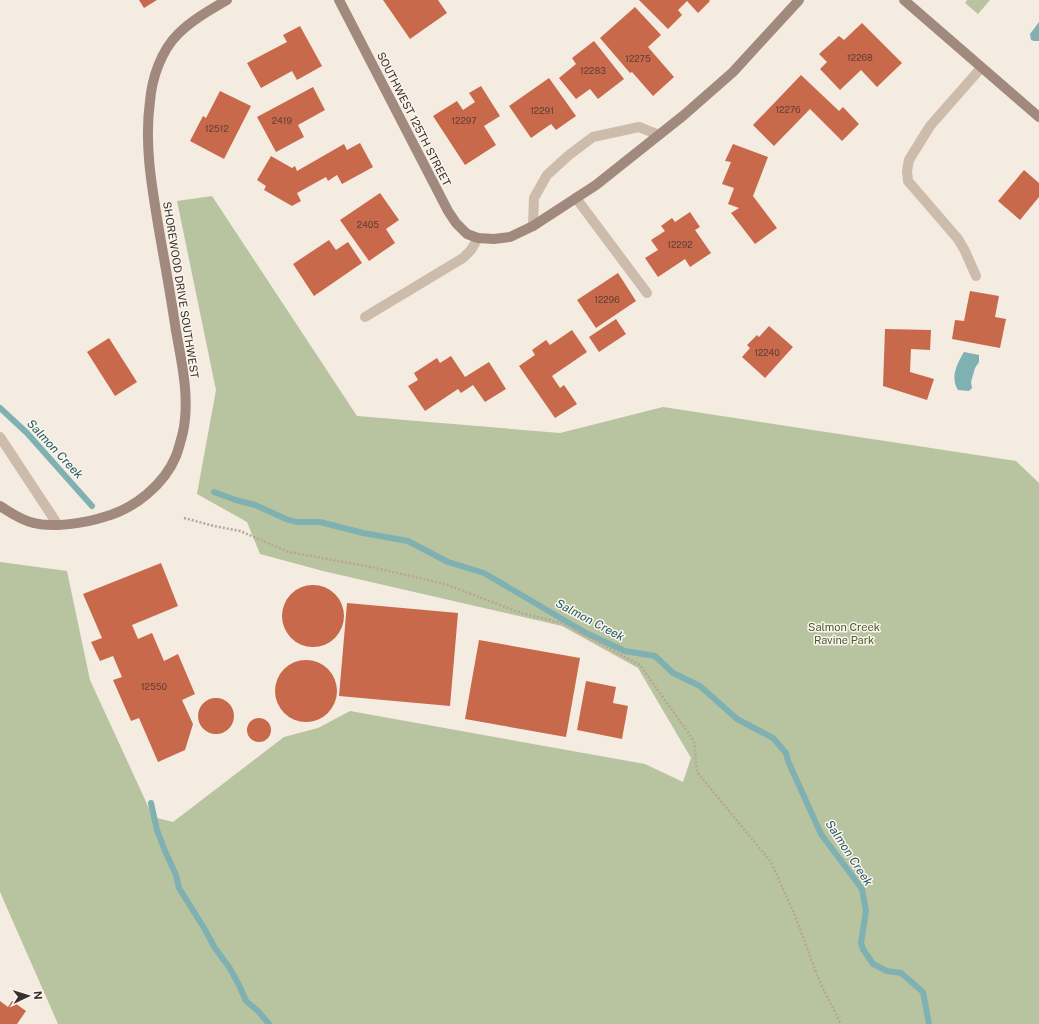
<svg xmlns="http://www.w3.org/2000/svg" width="1039" height="1024" viewBox="0 0 1039 1024" font-family="'Public Sans',sans-serif">
<rect width="100%" height="100%" fill="#f4ebe1"/>
<path fill="#b8c4a0" d="M967 0H990L978 14 965 3Z
M212 196 357 416 560 433 663 407 1016 461 1039 483V1024H58L0 892V562L67 571 90 680 153 817 173 822 284 737 318 728 350 711 645 764 683 782 691 758 638 668 562 626 323 571 260 554 247 522 197 494 216 390 177 201Z"/>
<path fill="#7fb0b2" d="M1039 22V41H1034L1031 40 1030 34Z
M964 352 979 355V362L975 368 971 382 972 388 969 391 958 390C950 377 957 364 964 352Z"/>
<g fill="none" stroke-linecap="round" stroke-linejoin="round">
<path stroke="#7fb0b2" stroke-width="6" d="M0 408 27 433 92 506
M214 492 236 500 255 505 286 519 296 522H320L363 533 408 541 448 562 484 573 586 633 625 651 655 656 673 673 700 686 737 719 773 738 786 753 788 761 821 834 862 889 866 911 861 943 863 949 873 964 887 971 901 973 923 992 929 1024
M151 803 157 830 165 851 176 875 179 888 204 928 215 948 229 967 239 985 246 1001 258 1011 269 1024"/>
</g>
<path fill="#c8694b" d="M139 0H157L144 8Z
M383 0H438L447 13 410 39Z
M639 0H709L710 1 698 13 687 1 678 10 682 15 668 29Z
M635 7 661 35 648 47 674 77 653 96 632 72 630 73 600 38Z
M862 23 902 63 877 87 861 70 840 90 820 69 827 62 819 54 839 36 844 40Z
M300 26 322 66 297 80 292 71 261 88 247 63 287 42 283 35Z
M594 41 624 79 598 99 590 89 576 99 559 78 576 64 572 58Z
M801 75 839 111 843 107 859 124 842 141 810 109 774 146 753 125Z
M549 78 576 116 556 130 551 124 531 138 509 106Z
M481 86 500 116 484 126 496 145 465 165 433 116 457 101 463 110 475 102 469 93Z
M313 87 325 110 298 125 304 137 276 152 257 117Z
M220 91 251 106 224 159 190 141 203 116 206 118Z
M360 143 373 167 342 184 337 175 328 181 326 177 297 193 301 201 292 206 264 190 266 186 257 180 271 156 292 168 295 166 297 171 344 144 347 150Z
M733 144 768 157 753 196 777 228 755 244 731 213 739 208 728 204 734 188 722 184 731 162 725 161Z
M1024 170 1039 183V197L1020 220 998 201Z
M380 193 399 220 386 229 395 243 369 261 340 220Z
M690 212 700 227 695 230 711 253 690 267 685 259 658 277 645 258 658 250 651 240 665 231 661 226 672 218 675 222Z
M329 240 336 250 348 242 362 263 314 296 293 264Z
M618 273 636 301 596 328 577 300Z
M970 291 999 296 995 317 1006 319 1000 348 952 339 955 320 964 321Z
M616 319 626 334 599 352 589 337Z
M769 326 793 347 765 378 742 357 750 348 747 345 757 335 759 337Z
M885 329 931 330 930 350 911 349 910 372 934 379 927 400 883 386Z
M572 330 587 352 552 376 560 388 564 385 577 404 555 418 519 366 535 355 532 350 546 340 550 345Z
M109 338 137 382 115 396 87 352Z
M451 356 465 377 489 362 506 389 485 402 473 385 461 393 458 389 425 411 408 386 418 380 414 373 437 358 440 363Z
M161 563 178 606 132 625 138 639 152 633 164 661 178 654 195 694 182 700 193 724 185 750 158 762 139 718 131 721 113 680 122 677 113 656 100 661 91 642 102 638 83 594Z
M282 616a31 31 0 1 1 62 0a31 31 0 1 1-62 0Z
M347 603 458 613 450 706 339 696Z
M479 640 580 658 566 737 465 719Z
M275 691a31 31 0 1 1 62 0a31 31 0 1 1-62 0Z
M586 681 616 687 613 703 628 706 622 739 577 730Z
M198 716a18 18 0 1 1 36 0a18 18 0 1 1-36 0Z
M247 730a12 12 0 1 1 24 0a12 12 0 1 1-24 0Z
M0 1001 8 1007 12 1001 26 1011 17 1024H0Z"/>
<g fill="none" stroke-linecap="round" stroke-linejoin="round">
<path stroke="#b9a596" stroke-width="2.5" stroke-dasharray="2 2" stroke-linecap="butt" d="M184 518 214 526 240 531 289 552 371 567 445 584 521 613 562 623 640 665 694 741 697 772 771 862 794 913 819 980 841 1024"/>
<path stroke="#cdbbac" stroke-width="10" d="M576 198 647 293
M533 226 534 198 547 175 569 155 593 137 639 127 659 135"/>
<path stroke="#cdbbac" stroke-width="10" d="M976 276 965 251 958 239 908 181 907 171 909 160 930 126 981 68
M365 317 463 258 471 250 478 238
M0 437 58 525"/>
<path stroke="#a18a7d" stroke-width="10" d="M339 0 448 211 456 223 467 234 478 238 494 239 510 237 533 226 596 185 684 115 733 72 799 0
M904 0 1039 117
M0 506C9 512 24 521 34 523 54 528 85 523 104 517 134 509 164 485 176 456 179 448 181 440 183 432 190 400 182 363 176 331 171 297 165 264 159 230 152 188 144 145 150 101 152 78 161 51 178 34 192 20 210 10 227 0"/>
</g>
<g text-anchor="middle" stroke-width="3" stroke-linejoin="round" paint-order="stroke">
<g font-size="9" fill="#5e3e33">
<text x="860" y="61">12268</text>
<text x="638" y="62">12275</text>
<text x="593" y="74">12283</text>
<text x="788" y="113">12276</text>
<text x="542" y="114">12291</text>
<text x="282" y="124">2419</text>
<text x="464" y="124">12297</text>
<text x="217" y="132">12512</text>
<text x="368" y="228">2405</text>
<text x="680" y="248">12292</text>
<text x="607" y="303">12296</text>
<text x="767" y="356">12240</text>
<text x="154" y="690">12550</text>
</g>
<g font-size="11" fill="#3b302b" stroke="#fbf5ee">
<text transform="translate(414 119) rotate(63)" y="4">SOUTHWEST 125TH STREET</text>
<text transform="translate(181 290) rotate(81)" y="4">SHOREWOOD DRIVE SOUTHWEST</text>
</g>
<g font-size="11" fill="#4a5a2e" stroke="#fbf5ee">
<text x="844" y="631">Salmon Creek<tspan x="844" dy="13">Ravine Park</tspan></text>
</g>
<g font-size="12" font-style="italic" fill="#1f5a5e" stroke="#fbf5ee">
<text transform="translate(55 449) rotate(47)" y="4">Salmon Creek</text>
<text transform="translate(590 620) rotate(28)" y="4">Salmon Creek</text>
<text transform="translate(849 853) rotate(57)" y="4">Salmon Creek</text>
</g>
</g>
<g transform="translate(28 996) rotate(86)" stroke="#fbf5ee" stroke-width="3" paint-order="stroke">
<path d="M0-3L7 15L0 10L-7 15Z" fill="#3b302b"/>
<text y="-6" font-size="11" font-weight="bold" text-anchor="middle" fill="#3b302b">N</text>
</g>
</svg>
